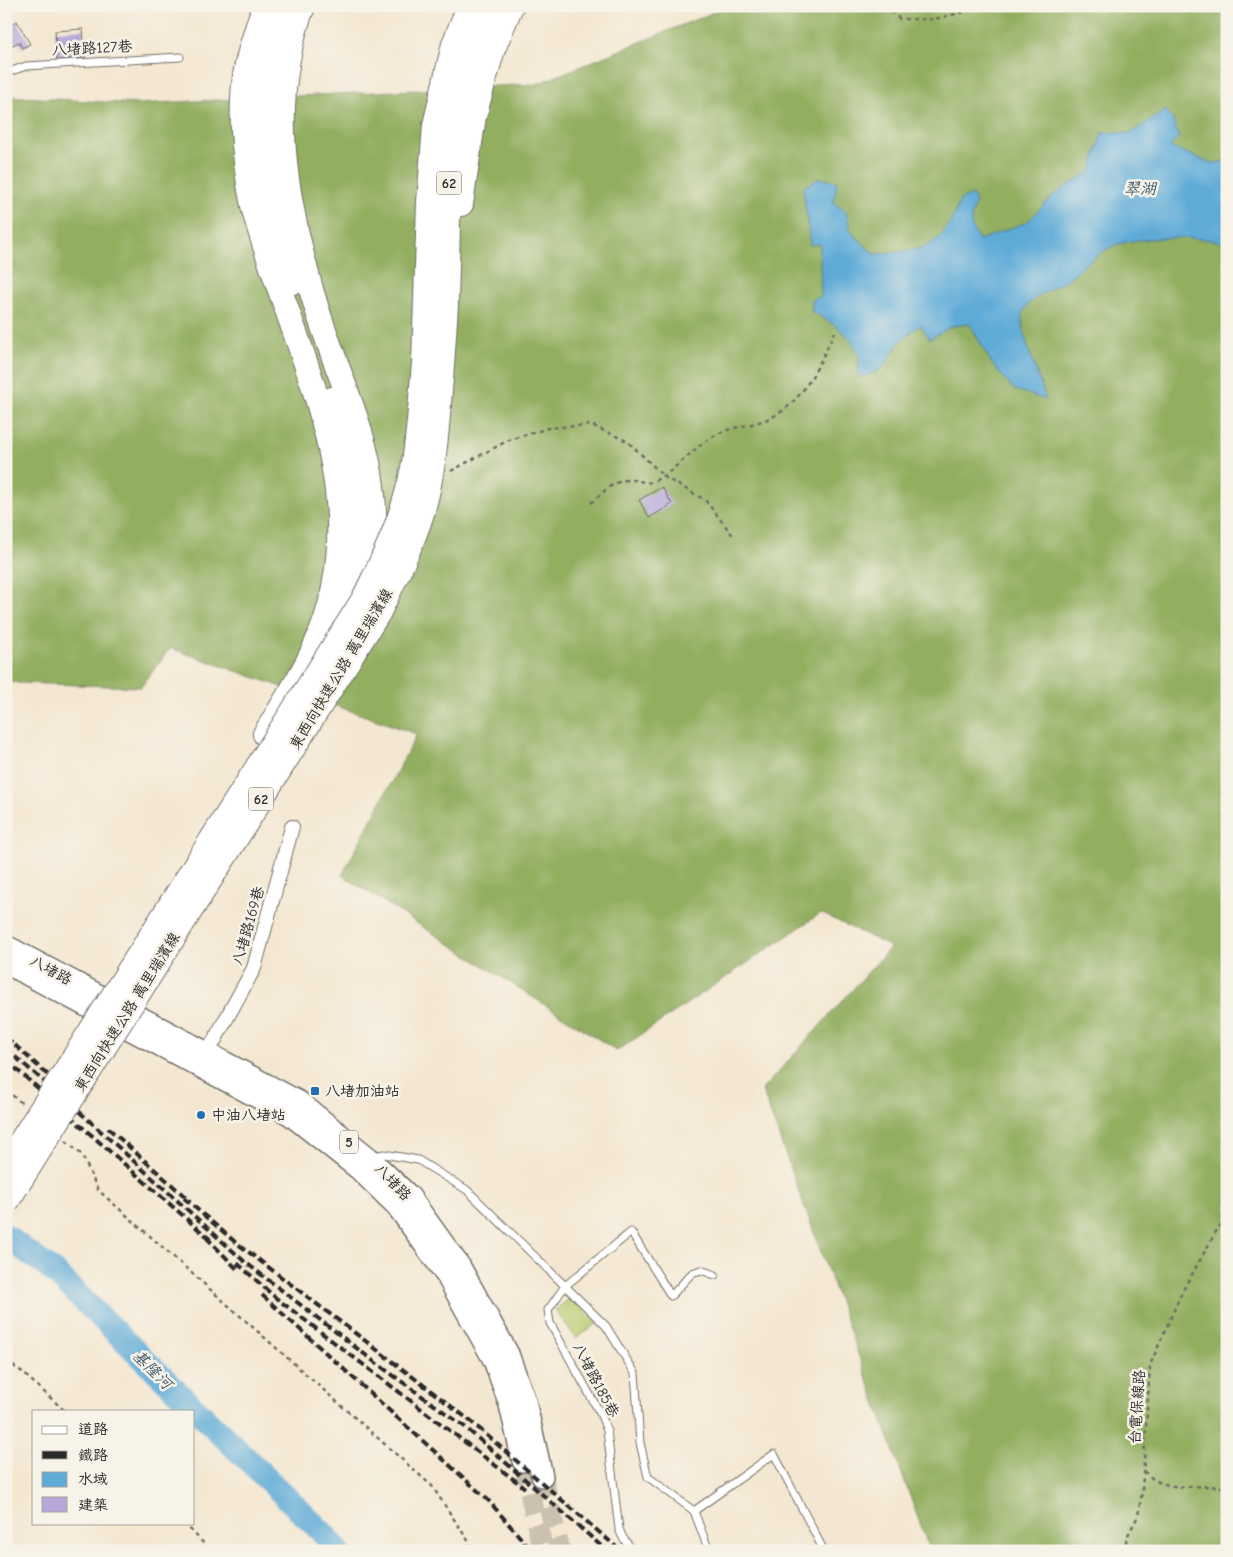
<svg xmlns="http://www.w3.org/2000/svg" width="1233" height="1557" viewBox="0 0 1233 1557" font-family="'Comic Neue','LXGW WenKai TC',sans-serif">
<rect width="100%" height="100%" fill="#f7f3e8"/>
<filter id="ink" filterUnits="userSpaceOnUse"><feTurbulence type="fractalNoise" baseFrequency=".02" numOctaves="2"/><feDisplacementMap in="SourceGraphic" scale="10" xChannelSelector="R" yChannelSelector="G"/><feConvolveMatrix kernelMatrix="1 2 1 2 8 2 1 2 1" color-interpolation-filters="sRGB"/></filter>
<filter id="wash" filterUnits="userSpaceOnUse"><feTurbulence type="fractalNoise" baseFrequency=".0096" numOctaves="4" result="noise"/><feDisplacementMap in="SourceGraphic" scale="20" xChannelSelector="R" yChannelSelector="G"/><feGaussianBlur stdDeviation="1.12" result="paint"/><feColorMatrix in="noise" values="0 0 0 0 0 0 0 0 0 0 0 0 0 0 0 0 0 1.4 0 .05"/><feComposite in="paint" operator="in"/></filter>
<g filter="url(#wash)">
<rect width="100%" height="100%" fill="#f4e7d1"/>
<path fill="#b9cb6e" stroke="#727b4c" d="M574 1295 596 1324 576 1338 555 1310Z"/>
<path fill="#92af61" stroke="#5e6d46" d="M729 6H1227V1551H930L762 1090 891 947 821 913 617 1051 342 875 417 734 170 648 141 687 18 683 6 681V96L137 104 537 84Z"/>
<path fill="#5fabd8" stroke="#456b82" d="M1166 110 1172 118 1179 137 1170 147 1212 163 1227 161V244C1205 235 1132 236 1111 247 1093 256 1078 272 1062 283 1050 290 1028 299 1023 313 1018 330 1041 381 1046 400L1013 389 992 364 970 324 952 326 930 339 921 325C915 330 907 334 902 340 885 360 888 372 858 377 858 371 860 362 859 357 853 334 831 322 812 312V300L821 296 820 244 810 245 803 187 820 178 837 182 834 203 846 211 851 232 874 254C924 250 942 251 960 200L972 195 976 201C970 218 968 226 980 240L1027 222 1056 193 1091 171 1102 133H1131Z"/>
<g fill="none" stroke-linecap="round" stroke-linejoin="round">
<path stroke="#5fabd8" stroke-width="24" d="M6 1236 53 1271 324 1534 338 1551"/>
</g>
<g id="blocks">
<path fill="#b6a7d8" d="M17 21 30 44 22 48 19 42 11 46 8 41 6 42V27Z
M83 29 85 58 57 60 55 31Z
M662 487 672 504 649 518 639 500Z"/>
</g>
</g>
<g filter="url(#ink)">
<use href="#blocks" fill-opacity="0" stroke="#716d65" stroke-width="1"/>
<g fill="none" stroke-linecap="round" stroke-linejoin="round">
<path stroke="#ccc1b0" stroke-width="21" stroke-dasharray="21 11" stroke-linecap="butt" d="M523 1461 543 1551
M542 1476 560 1551"/>
<g stroke="#716d65" stroke-width="9">
<path id="lane" d="M6 73 26 66 180 57
M374 1156 384 1154 418 1160 467 1190 606 1326 635 1373 640 1443 648 1477 694 1511 709 1551
M694 1511 774 1454 824 1551
M633 1551 623 1538 619 1529 607 1431 601 1415 550 1323 548 1310 565 1286 631 1232 671 1296 692 1273 701 1270 715 1275"/>
</g>
<g stroke="#716d65" stroke-width="16">
<path id="street" d="M207 1054 254 968 292 827"/>
</g>
<g stroke="#716d65" stroke-width="24">
<path id="primary" d="M6 946 299 1102 369 1158 409 1196 460 1267 508 1354 525 1401 542 1476
M6 963 291 1115 359 1169 397 1206 447 1276 494 1360 510 1405 523 1461"/>
</g>
<g stroke="#716d65" stroke-width="26">
<path id="highway" d="M264 6C258 27 250 48 246 69 242 93 242 121 244 145 247 170 250 200 258 224 294 346 365 474 330 605 318 652 290 693 265 734
M284 6C253 95 263 193 293 282
M303 6C266 100 286 202 313 296 344 401 393 468 367 585
M461 204 474 116 493 49 511 6
M424 362 429 202 435 125 454 44 469 6
M442 366 446 305 450 147 464 78 479 30 490 6
M332 399C348 444 361 493 358 541 356 570 349 599 342 628"/>
</g>
<path stroke="#716d65" stroke-width="2.5" stroke-dasharray="4 4" stroke-linecap="butt" d="M885 6 900 19H934L991 6
M451 471 509 440 548 428 591 425 627 441 666 478 705 500 735 538
M591 503C604 492 615 478 633 480 641 480 646 485 654 481 677 470 693 447 716 435 732 426 753 426 770 418 804 403 819 363 835 332
M6 1090 24 1105
M66 1141 82 1155 98 1190 432 1486 475 1551
M6 1361 21 1371 65 1411
M1144 1471C1166 1496 1199 1482 1227 1488
M184 1523 211 1551
M1124 1551 1127 1537 1138 1516 1142 1492 1150 1365 1181 1294 1218 1228 1227 1221"/>
<use href="#lane" stroke="#fff" stroke-width="7"/>
<use href="#street" stroke="#fff" stroke-width="14"/>
<use href="#primary" stroke="#fff" stroke-width="21"/>
<use href="#highway" stroke="#fff" stroke-width="24"/>
<path stroke="#2b2b2b" stroke-width="4" stroke-dasharray="8 4" stroke-linecap="butt" d="M6 1037 59 1085
M6 1049 73 1106 245 1262 376 1363 465 1427 607 1551
M6 1060 213 1242
M108 1128 190 1201
M184 1198 234 1241 468 1419 621 1551
M206 1237 239 1271
M237 1263 276 1298 525 1488
M262 1295 488 1500 532 1551"/>
<g stroke="#716d65" stroke-width="26" stroke-linecap="butt">
<path id="highway-bridge" d="M6 1165 363 600C384 558 404 515 413 468 419 433 421 397 424 362
M6 1203 379 612C395 579 412 546 423 510 436 464 438 413 442 366"/>
</g>
<use href="#highway-bridge" stroke="#fff" stroke-width="24"/>
</g>
</g>
<g fill="#1f6fb2" stroke="#f7f3e8" stroke-width="2">
<rect x="310" y="1086" width="10" height="10" rx="2.5"/>
<circle cx="201" cy="1115" r="5"/>
</g>
<g text-anchor="middle" stroke-width="5" stroke-linejoin="round" paint-order="stroke">
<g fill="#f7f3e8" stroke="#686764" stroke-width="1">
<rect x="436.5" y="171.5" width="25" height="23" rx="4"/>
<rect x="248.5" y="787.5" width="25" height="23" rx="4"/>
<rect x="340" y="1130.5" width="18" height="23" rx="4"/>
</g>
<g font-size="14" font-weight="bold" fill="#2b2b2b">
<text x="449" y="188">62</text>
<text x="261" y="804">62</text>
<text x="349" y="1147">5</text>
</g>
<g font-size="15" fill="#2b2b2b" stroke="#f7f3e8">
<text transform="translate(92 48) rotate(-3)" y="5">八堵路127巷</text>
<text transform="translate(341 669) rotate(-59)" y="5">東西向快速公路 萬里瑞濱線</text>
<text transform="translate(248 926) rotate(-74)" y="5">八堵路169巷</text>
<text transform="translate(51 970) rotate(28)" y="5">八堵路</text>
<text transform="translate(127 1012) rotate(-58)" y="5">東西向快速公路 萬里瑞濱線</text>
<text transform="translate(393 1182) rotate(46)" y="5">八堵路</text>
<text transform="translate(596 1380) rotate(62)" y="5">八堵路185巷</text>
<text transform="translate(1137 1407) rotate(-86)" y="5">台電保線路</text>
</g>
<g font-size="15" fill="#2b2b2b" stroke="#f7f3e8" text-anchor="start">
<text x="325" y="1096">八堵加油站</text>
<text x="211" y="1120">中油八堵站</text>
</g>
<g font-size="16" font-style="italic" fill="#3d5868" stroke="#f7f3e8">
<text x="1140" y="194">翠湖</text>
<text transform="translate(153 1369) rotate(45)" y="6">基隆河</text>
</g>
</g>
<rect width="1233" height="1557" fill="none" stroke="#f7f3e8" stroke-width="25"/>
<rect x="32" y="1410" width="162" height="115" fill="#f7f3e8" stroke="#a5a39c"/>
<rect x="42" y="1426" width="25" height="8" fill="#ffffff" stroke="#a5a39c"/>
<text x="78" y="1434" font-size="15" fill="#2b2b2b">道路</text>
<rect x="42" y="1451" width="25" height="8" fill="#2b2b2b" stroke="#a5a39c"/>
<text x="78" y="1460" font-size="15" fill="#2b2b2b">鐵路</text>
<rect x="42" y="1472" width="25" height="15" fill="#5fabd8" stroke="#a5a39c"/>
<text x="78" y="1484" font-size="15" fill="#2b2b2b">水域</text>
<rect x="42" y="1497" width="25" height="15" fill="#b6a7d8" stroke="#a5a39c"/>
<text x="78" y="1510" font-size="15" fill="#2b2b2b">建築</text>
</svg>
